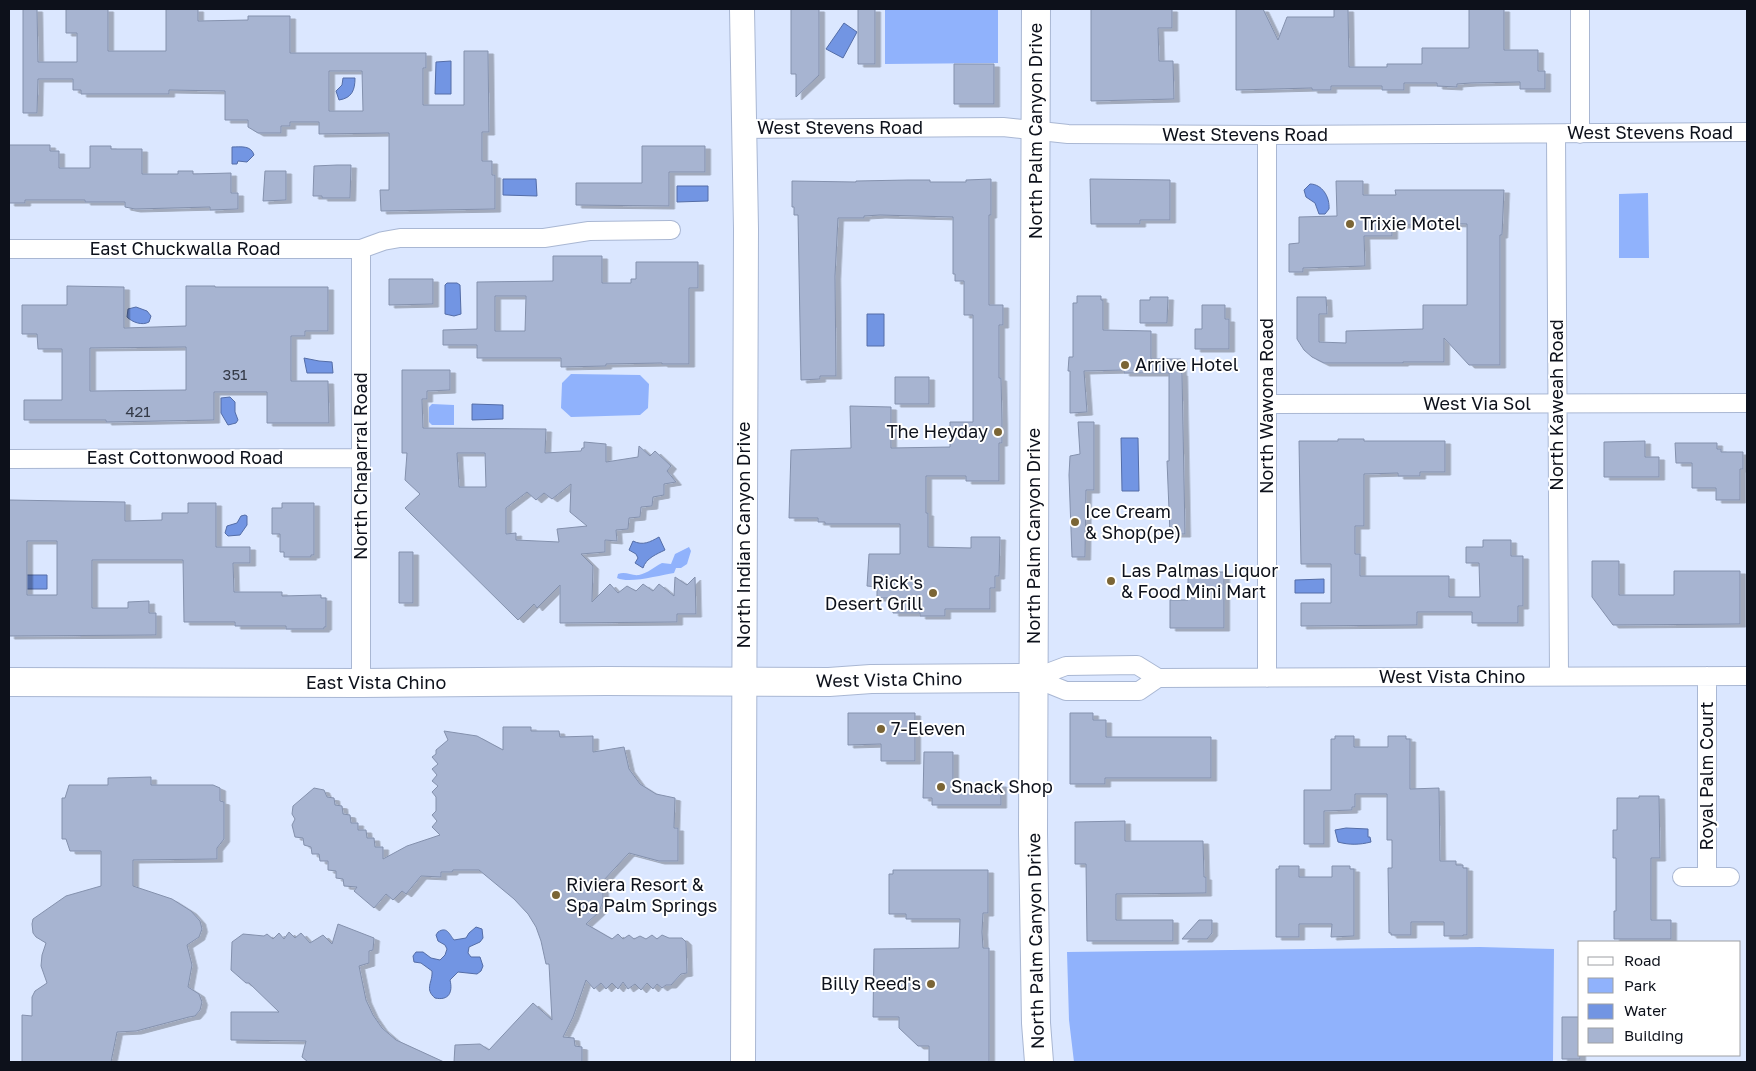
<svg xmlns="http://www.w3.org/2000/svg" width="1756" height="1071" viewBox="0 0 1756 1071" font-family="'Golos Text',sans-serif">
<defs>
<filter id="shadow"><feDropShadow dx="5.5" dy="3" stdDeviation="0" flood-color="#0004"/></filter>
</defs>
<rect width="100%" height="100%" fill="#dbe7ff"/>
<path fill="#90b2fc" d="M885 9H998V63L885 64Z
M1648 193 1649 258H1619V194Z
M571 374 640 375 649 384 648 408 640 415 571 417 561 408 562 383Z
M432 404 454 405V425H432L429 422V407Z
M689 547 691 551 687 564 681 568H676L674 573C660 575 630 584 617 578L618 574C626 571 631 576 639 575 648 573 654 567 662 563L671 564 675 554Z
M1480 947 1554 949 1553 1062H1074L1069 1020 1067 952Z"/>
<path fill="#7295e3" stroke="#546da7" d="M844 23 857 32 843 58 826 49Z
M451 61V94H435L436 62Z
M343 78H355C355 90 352 98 339 100L336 91 342 85Z
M232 147C241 147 251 145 254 155L247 162 238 161 237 164H232Z
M503 179H536L537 196 503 195Z
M1310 184C1322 184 1330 197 1329 209L1325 214H1319L1315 203 1306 197 1304 190Z
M677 186H708V201L677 202Z
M447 283H457L460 285 461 314 454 316 445 314V285Z
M136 307 147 311 151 316 149 322C142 326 132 322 127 317L128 309Z
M867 314H884V346H867Z
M304 358 319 361 332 362 333 373H307Z
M230 397 235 402V412L238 420 236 423 228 425 221 413V398Z
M472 404 503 405V419L472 420Z
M1121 438H1138L1139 491H1122Z
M245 515 247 516V525L240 535 228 536 225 533 227 526 237 523 241 516Z
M659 537 665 550C657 554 646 558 643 568L635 563 638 558 636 554 629 550 633 541C643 546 650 542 659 537Z
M15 575H47V589H15Z
M1324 579V593H1295V580Z
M1346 828 1368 829V837H1370L1371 842C1359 845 1349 845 1338 842L1335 830Z
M476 927 482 929 483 938 480 942 469 947 468 953 471 957H480L483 966 481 971 477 974 458 972 450 980C453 992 449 1001 435 998 424 989 433 982 432 971L421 963 414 962 413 956 416 952H423L431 958 440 960 445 955 447 949 445 945 438 941 436 935 438 932C447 926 449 934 454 940L466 938 469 933Z"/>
<path fill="#a7b4d1" stroke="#8491ad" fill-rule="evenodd" filter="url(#shadow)" d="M23 9H37L38 62H77V33H66V9H108V51H166V9H198V21L248 20V16H290V53H426V68H423V105H464V51H488L489 132H482V161H492V175H495V209L381 211 380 190H389V133L319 134V122H290V126H281V133H258L248 127V120H225V91L169 90V94H81V90H73V79H38L37 113H23ZM329 71H362L363 111H329Z
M791 9H819V75L796 97V74H791Z
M858 9H875V64H858Z
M1091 9H1172V28H1158L1159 61H1173L1174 99 1091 101Z
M1236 9H1263L1278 40 1287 17H1334V9H1348L1349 67H1387V64H1422V48H1469V9H1504V50H1538V71H1545V89H1520V82L1471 83 1457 84V87L1437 86V83H1404V90H1382V86H1331V90H1312V88L1236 90Z
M954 64H994V104H954Z
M9 145H50V151H59V168H90V146H111V149H142V174H178V171H193V174L231 173V193H238V209L210 210V207L135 209 125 207V202H85V200H25V203H9Z
M642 146H705V172H669V206L576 205V183H642Z
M337 165H351L350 198H322V196H313L314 166Z
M265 171H286V200L263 201Z
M991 179V215H989V305H1003V325H999V378H1001L1002 421V443H999V481H966V476H926V513H928V547L971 548V537H1000L999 576H995V588H990V609H945V616H920V613H893V598H877V587L867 586 869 554H900V524H825V522H818V518H789L791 450 851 448 850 406 891 407V448L950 447V422H973V315H964V281H955V274H953V217L880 215 864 216V218H838L835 276 836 376H820V379L801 380 798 215H794V207H792V181L856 182V181L908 180H930V182H966V180Z
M1090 179 1170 180V220H1140V224H1091Z
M1336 181H1363V195H1396L1395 190H1504L1502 235H1500V365H1469L1444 338V362H1403V363H1324L1312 357 1304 350 1297 339V297H1326L1327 314H1319V342L1346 343V331L1423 329V305H1467V224L1425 223V225H1392V236H1364L1365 266 1303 268V272H1289V244L1299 243V217L1337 216Z
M553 256H602V283H631V279H636V262H698V288H689V364H662V363L606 364V366L561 367V358H477V345H443V330L477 329V282L553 281ZM495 296H526L525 331H495Z
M389 279H433V304L389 305Z
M67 286 124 287V328L186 326V286H215V287H328V331H305V336H291V381H328L329 423H267V392H214V420L106 422V420H24V400H62V349H38L37 334H22V305H67ZM186 347V390L90 391V348Z
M1077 296H1101V300H1103V330L1151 331V359H1181V373H1182L1185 534H1170L1167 461H1169V373H1124V370L1084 371 1087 412 1070 413V371H1068L1069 357H1073V303H1077Z
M1150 297H1168L1167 323H1140V300H1150Z
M1202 305H1225V319H1229V349H1195V329H1202Z
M402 370H450V390L427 391V399H422L423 428 546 429 545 453 581 451 582 448H584V442L606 444V462L638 457 639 446 650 456 655 451 671 466 667 471 676 482 664 484V495L653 497 652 506 641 507 640 517 629 518 628 529 616 530 617 541 605 540V552L581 554 593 566 592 602 610 584 618 593 627 586 636 591 643 584 653 591 659 584 674 596 675 577 687 585 695 577 696 614H677V622L560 623V585L537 608 534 604 518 620 405 508 420 494 405 480 407 453H402ZM457 453H485L486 487H459ZM571 484 570 512 587 526 557 529 559 542 516 540V533L506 534V508L527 492 536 500 544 493 552 499Z
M895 377H929V404H895Z
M1078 422H1094V490H1086L1085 557H1072L1069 475 1070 456 1080 454Z
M1338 439H1364V441H1445V472H1420V476H1398V473L1364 474V526H1355V554H1360V576H1449V597H1480L1479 563H1466V547H1483V540H1511V556H1523V606H1518V623H1472V612H1417V625L1301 626V603H1331V564H1301L1299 441H1338Z
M1645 441V457H1659V477H1604V442Z
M1675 443H1717V449H1721V452H1743V469H1740V500H1716V488H1692V463H1676Z
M9 500 125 502V521L162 520V513H188V503H216V547H250V563H233L234 592H282V596L321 595V598H326V627H324V629H286V626H235V622H184L183 560H92V608H128V602L149 601V613H156V635L9 636ZM27 541H57V595H27Z
M282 503H314V555H311V557H284V552H280V534H272V508H282Z
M399 552H413V603H399Z
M1592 561H1619V595H1674V571H1740V624L1613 625 1592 597Z
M1188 572H1224V628H1170V600H1188Z
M848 713H915V761H881V744L848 745Z
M1070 713H1093V720H1106V737H1211V778H1105V784H1070Z
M503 727H531V731H559L560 737 593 736V752L624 747 629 769 640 784 656 794 675 798 674 828H678V861H659L629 853 603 881V901L599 912 586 924 612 939 618 934 623 939 629 935 634 939 640 936 646 939 652 935 657 939 662 935 669 938H682L686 942 687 973 681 974 671 985H666L662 988 657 984 653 989 647 983 641 990 635 984 628 989 623 982 618 989 612 983 606 989 601 983 594 989 586 980 573 1017 563 1037 574 1038 575 1046 582 1047V1062H454L455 1045 480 1044 489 1050 533 1003 552 1020 549 964H546L541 941 536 927 528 914 514 899 479 870H453L452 872H441V877L421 876 406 894 402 891 393 900 386 894 374 908 354 891 357 887 344 886 343 879 336 878V871L328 870V861H320L319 854H312L311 847 304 845 303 838 295 837 292 825 295 819 292 814 293 806 314 788 324 790 327 797 334 798 335 805 342 806 343 814 350 815 351 823H358V830H366L367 838H374L375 847H383V859L407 846 440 835 432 827 437 821 432 815 436 811V797L432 792 438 786 432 781 437 775 432 769 438 764 432 757 436 754V750L448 740 444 731 477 736 503 750Z
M1335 736H1354V747H1388V736H1406V739H1410V789L1439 788 1440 861H1456V865H1463V868H1467V935H1463V936H1444V922H1411V935H1391V933H1389L1388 868H1392V840H1387V794H1355V807H1352V810L1324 811V844H1304V790H1331V739H1335Z
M924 752H953V784H1001V805H932V798H923Z
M151 777V785H213L220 788V801L224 802V839L217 848V859L133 860V886L172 899 191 911 200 921 202 929 199 937 187 945 192 965 188 987 199 994 202 1002 200 1010 195 1016 189 1017 136 1031 117 1032 111 1062H22V1015L32 1016V997L35 991 47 983 41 966 42 955 46 943 36 937 33 933 32 924 33 919 66 896 101 886V851H70L66 839H62V798H65L69 785H108V778Z
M1639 796H1659L1660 858H1651V920H1671V939H1614V911H1616V858H1613V830H1617V798H1639Z
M1125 821V841H1203L1204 877H1206V893L1116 894V920H1173V941H1087L1086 864H1075V822Z
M1279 866H1299V877H1332V866H1350V869H1354V936L1331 937 1332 924H1299V937H1276V869H1279Z
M893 870H988V913H983L982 932 983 948H989V1062H929V1046H918L899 1028V1017H873L874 949 959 948 960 919H906V914H889V874H893Z
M1199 920H1212V933L1207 939H1182Z
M338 924 374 938 373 950 369 951V963L359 966 366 1000 373 1015 382 1028 396 1040 444 1062H308L302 1057 306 1041 231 1040V1012H279L249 983H246L231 970 232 942 243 934 264 936 267 934 273 939 279 933 284 939 289 932 295 938 301 933 310 943 323 935 332 944Z
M1562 1017H1580V1059H1562Z"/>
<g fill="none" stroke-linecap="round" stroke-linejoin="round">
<g stroke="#a9b7d3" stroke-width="20">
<path id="street" d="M1580 9V134
M743 129 1003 127 1068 134 1267 135 1747 132
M1556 134 1559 676
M9 249H361L383 241 400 238H544L589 231 671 230
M361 249V683
M1267 404 1747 403
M9 459 361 458
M1034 678 1066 666 1137 665 1158 678 1747 676
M1034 678 1066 691H1139L1158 678
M1267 678V135
M1682 877H1730
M1707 877V676"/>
</g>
<g stroke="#a9b7d3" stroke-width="26">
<path id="secondary" d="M742 9 746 229 743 1062"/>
</g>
<g stroke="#a9b7d3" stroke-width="30">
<path id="primary" d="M1036 9 1033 833 1036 1023 1039 1062
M9 682 361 683 606 681 829 682 871 679 1034 678"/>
</g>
<use href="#street" stroke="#fff" stroke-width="18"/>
<use href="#secondary" stroke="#fff" stroke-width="24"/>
<use href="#primary" stroke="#fff" stroke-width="28"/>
</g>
<g fill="#7b6535" stroke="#fff" stroke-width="2">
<circle cx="1350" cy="224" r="5"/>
<circle cx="1125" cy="365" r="5"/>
<circle cx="998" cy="432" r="5"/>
<circle cx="1075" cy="522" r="5"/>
<circle cx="1111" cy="581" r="5"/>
<circle cx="933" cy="593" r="5"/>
<circle cx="881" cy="729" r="5"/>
<circle cx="941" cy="787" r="5"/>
<circle cx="556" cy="895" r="5"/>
<circle cx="931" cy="984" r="5"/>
</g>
<g text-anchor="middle" stroke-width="4" stroke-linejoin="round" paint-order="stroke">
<g font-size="15" fill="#343a48">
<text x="235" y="380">351</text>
<text x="138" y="417">421</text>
</g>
<g font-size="18" fill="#0d111b" stroke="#fff">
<text x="840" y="134">West Stevens Road</text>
<text transform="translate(1036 131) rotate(-90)" y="6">North Palm Canyon Drive</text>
<text x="1650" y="139">West Stevens Road</text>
<text x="1245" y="141">West Stevens Road</text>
<text x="185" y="255">East Chuckwalla Road</text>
<text x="1477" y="410">West Via Sol</text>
<text transform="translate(1557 405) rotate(-90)" y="6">North Kaweah Road</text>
<text transform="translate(1267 406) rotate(-90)" y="6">North Wawona Road</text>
<text x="185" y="464">East Cottonwood Road</text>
<text transform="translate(361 466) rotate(-90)" y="6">North Chaparral Road</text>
<text transform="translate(744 535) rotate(-90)" y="6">North Indian Canyon Drive</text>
<text transform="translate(1034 536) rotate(-90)" y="6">North Palm Canyon Drive</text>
<text x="1452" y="683">West Vista Chino</text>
<text transform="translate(889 680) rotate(-1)" y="6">West Vista Chino</text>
<text x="376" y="689">East Vista Chino</text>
<text transform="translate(1707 776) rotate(-90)" y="6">Royal Palm Court</text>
<text transform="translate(1036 941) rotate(-91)" y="6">North Palm Canyon Drive</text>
</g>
<g font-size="18" fill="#0d111b" stroke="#fff" text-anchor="start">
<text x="1360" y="230">Trixie Motel</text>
<text x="1135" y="371">Arrive Hotel</text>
<text x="988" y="438" text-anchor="end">The Heyday</text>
<text x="1085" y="518">Ice Cream<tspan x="1085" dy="21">&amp; Shop(pe)</tspan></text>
<text x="1121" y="577">Las Palmas Liquor<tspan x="1121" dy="21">&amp; Food Mini Mart</tspan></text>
<text x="923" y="589" text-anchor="end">Rick's<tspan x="923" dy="21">Desert Grill</tspan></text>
<text x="891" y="735">7-Eleven</text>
<text x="951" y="793">Snack Shop</text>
<text x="566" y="891">Riviera Resort &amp;<tspan x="566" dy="21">Spa Palm Springs</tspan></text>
<text x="921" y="990" text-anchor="end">Billy Reed's</text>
</g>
</g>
<rect width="1756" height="1071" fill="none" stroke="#0d111b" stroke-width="20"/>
<rect x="1578" y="941" width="162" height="115" fill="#ffffff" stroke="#9ea0a4"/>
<rect x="1588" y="957" width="25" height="8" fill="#ffffff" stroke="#9ea0a4"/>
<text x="1624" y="966" font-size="15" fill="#0d111b">Road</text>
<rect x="1588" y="978" width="25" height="15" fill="#90b2fc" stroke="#9ea0a4"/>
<text x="1624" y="991" font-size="15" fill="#0d111b">Park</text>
<rect x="1588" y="1004" width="25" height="15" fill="#7295e3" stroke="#9ea0a4"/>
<text x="1624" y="1016" font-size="15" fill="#0d111b">Water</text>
<rect x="1588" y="1028" width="25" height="15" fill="#a7b4d1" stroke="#9ea0a4"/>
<text x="1624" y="1041" font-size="15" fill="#0d111b">Building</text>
</svg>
